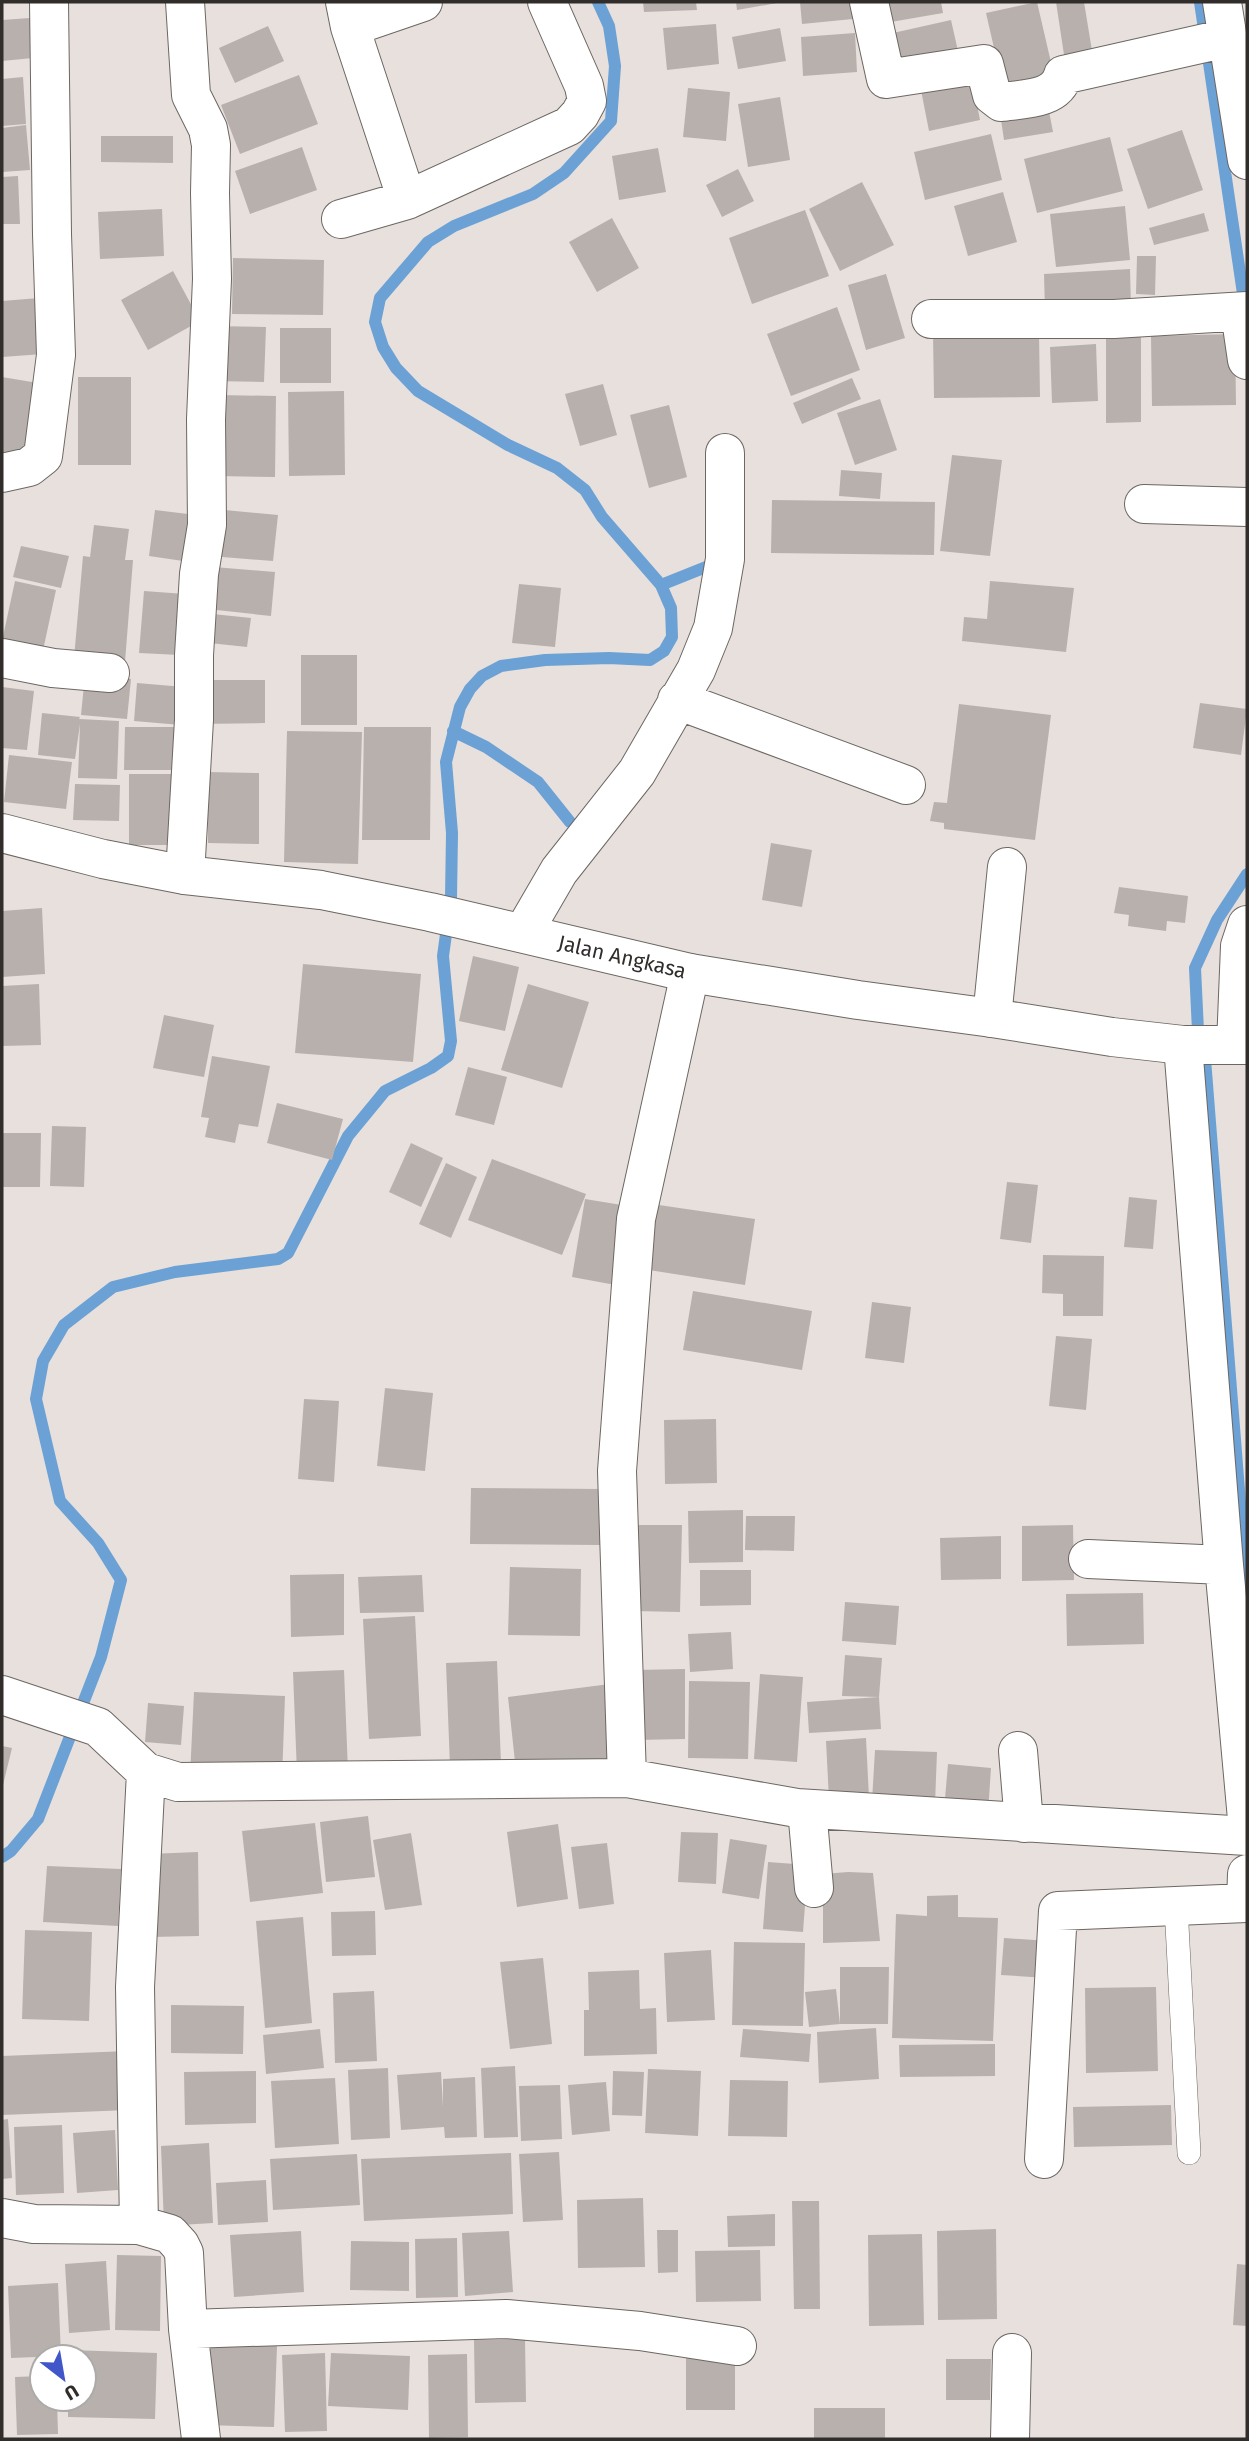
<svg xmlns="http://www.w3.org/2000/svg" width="1249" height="2441" viewBox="0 0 1249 2441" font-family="'Fira Sans',sans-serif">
<rect width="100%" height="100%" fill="#e7e0dc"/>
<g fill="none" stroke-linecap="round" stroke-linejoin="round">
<path stroke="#6ba1d4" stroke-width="12" d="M1200 2 1245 307
M661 585 716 563
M453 731 486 747 538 782 570 822
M1247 874 1217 920 1195 968 1198 1031 1205 1059 1247 1592
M2 1857 11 1851 38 1819 101 1657 121 1580 98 1543 60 1501 36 1399 43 1361 64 1325 113 1287 175 1272 278 1259 288 1253 348 1136 385 1091 431 1068 448 1056 451 1041 443 956 451 898 452 833 446 762 460 707 470 689 482 676 501 666 545 660 609 658 650 660 664 651 672 637 671 608 661 585 602 517 585 490 557 468 508 445 418 391 396 368 383 347 375 322 380 298 428 242 454 226 533 194 564 173 611 121 615 66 609 26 598 2"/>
</g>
<path fill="#b8b0ad" d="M643 2H696L697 10 644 12Z
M736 2H777V3L737 10Z
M800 2H861L863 18 802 24Z
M882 2H941L943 13 885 23Z
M1037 2 1056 84 1005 96 986 13Z
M1056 2H1084L1094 63 1066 68Z
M30 18 33 58 2 61V20Z
M951 20 960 60 901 73 893 33Z
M716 24 719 64 667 70 663 28Z
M268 26 284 61 235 83 219 48Z
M780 28 786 61 738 69 732 37Z
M855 33 857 72 803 76 801 37Z
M299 75 318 124 240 154 221 105Z
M971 75 980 120 929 131 920 85Z
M23 77 26 124 2 126V79Z
M688 88 730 92 726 141 683 137Z
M780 97 790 160 748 167 738 104Z
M1048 106 1053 132 1004 140 1000 113Z
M26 125 30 170 2 172V128Z
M1182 130 1203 190 1148 209 1127 149Z
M991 134 1002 180 925 200 914 152Z
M101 136H173V163L101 162Z
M1110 137 1123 191 1037 213 1024 159Z
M302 147 317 190 250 214 235 171Z
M658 148 666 192 619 200 612 156Z
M738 169 754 201 722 217 706 185Z
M18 176 20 224H2V177Z
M862 182 894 245 840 271 809 209Z
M1003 192 1017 242 968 256 954 206Z
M1125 206 1130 260 1056 267 1050 214Z
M162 209 164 256 100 259 98 212Z
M805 210 829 276 752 304 729 238Z
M1204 213 1209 231 1154 245 1149 228Z
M612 218 639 268 597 292 569 242Z
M1137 256H1156L1155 295 1136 294Z
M233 258 324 260 323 315 232 314Z
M1130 269 1131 308 1045 312 1044 274Z
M173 271 200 321 148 350 121 300Z
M886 274 905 338 866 350 848 285Z
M39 298 43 354 2 357V301Z
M837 307 860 370 791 396 767 334Z
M212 326 266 327 264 382 210 381Z
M280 328H331V383H280Z
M1039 332 1040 397 934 398 933 333Z
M1235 334 1236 405 1152 406 1151 336Z
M1141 336V422L1106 423V337Z
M1096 344 1098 401 1052 403 1050 347Z
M2 377 38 383 26 458 2 454Z
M78 377H131V465H78Z
M852 378 861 399 802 424 793 403Z
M603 384 617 435 580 446 565 394Z
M344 391 345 475 289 476 288 392Z
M218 395 276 396 275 477 217 476Z
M880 399 897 450 855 465 837 413Z
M669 405 687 477 649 488 630 415Z
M952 455 1002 460 990 556 940 551Z
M841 470 882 473 880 499 839 496Z
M772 500 935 502 934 555 771 553Z
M214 509 278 515 273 561 210 556Z
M155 510 196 515 190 562 149 556Z
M94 525 129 529 125 560H133L125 662 74 658 83 556 90 557Z
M21 546 69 556 61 588 13 577Z
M202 566 275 572 271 616 198 608Z
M15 581 56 590 42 655 2 641Z
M990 581 1074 588 1066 652 962 641 964 617 987 619Z
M519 584 561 588 555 647 512 643Z
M144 591 185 594 180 655 139 653Z
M203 613 251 618 247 647 200 642Z
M301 655H357V725H301Z
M85 675 131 679 127 719 81 715Z
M197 680H265V723L197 724Z
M137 683 184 687 181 725 134 721Z
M2 687 34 691 27 750 2 748Z
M1200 703 1247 709 1241 755 1193 748Z
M959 704 1051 715 1035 840 944 829V823L930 821 934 802 947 803Z
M42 713 80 717 79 719 119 721 117 779 78 778 80 724 75 759 38 755Z
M125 727H174V770H124Z
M364 727H431L430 840H362Z
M287 731 362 732 358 864 284 862Z
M9 755 72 762 66 809 4 802Z
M208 772 259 773V844L208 843Z
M129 774H177L176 845H129Z
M75 784 120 785 119 821 73 820Z
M771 843 812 850 802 907 762 900Z
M1119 887 1188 896 1185 923 1167 921 1166 931 1128 926 1129 915 1114 913Z
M42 908 45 974 2 977V911Z
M473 956 519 967 505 1031 459 1021Z
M303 964 421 974 413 1062 295 1053Z
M39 984 41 1045 2 1046V986Z
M528 984 589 1002 562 1088 501 1070Z
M164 1015 214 1025 204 1077 153 1068Z
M212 1056 270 1066 258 1127 239 1124 235 1143 205 1137 209 1118 201 1117Z
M468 1067 507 1077 494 1125 455 1115Z
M277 1103 343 1119 332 1160 267 1143Z
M52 1126 86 1127 84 1187 50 1186Z
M2 1133H41L40 1187H2Z
M411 1143 443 1158 421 1207 389 1192Z
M492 1159 586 1194 562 1255 468 1220Z
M446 1163 477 1177 451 1238 419 1224Z
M1007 1182 1038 1185 1031 1243 1000 1239Z
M1129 1197 1157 1200 1153 1249 1124 1247Z
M585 1199 634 1207 621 1286 572 1277Z
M645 1203 755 1219 745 1285 636 1268Z
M1043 1255 1104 1256 1103 1316H1063V1294L1042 1293Z
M693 1291 812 1311 802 1370 683 1350Z
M872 1302 911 1307 904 1363 865 1358Z
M1056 1336 1092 1339 1086 1410 1049 1406Z
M385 1388 433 1393 425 1471 377 1466Z
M304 1399 339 1401 334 1482 298 1479Z
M716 1419 717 1483 665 1484 664 1420Z
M471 1488 601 1489 600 1545 470 1544Z
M743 1510V1562L689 1563 688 1511Z
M746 1516H795L794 1551 745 1550Z
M636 1525H682L680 1612 634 1611Z
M1073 1525 1074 1580 1022 1581V1526Z
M1001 1536V1579L941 1580 940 1538Z
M510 1567 581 1569 580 1636 508 1635Z
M700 1570H751V1605L700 1606Z
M344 1574V1635L291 1637 290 1575Z
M422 1575 424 1612 360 1613 358 1577Z
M1143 1593 1144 1644 1067 1646 1066 1594Z
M845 1602 899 1606 896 1645 842 1641Z
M415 1616 421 1736 369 1739 363 1619Z
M731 1632 733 1669 690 1672 688 1634Z
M845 1655 882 1658 879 1697 881 1729 809 1733 807 1702 879 1697 842 1696Z
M497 1661 501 1764 450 1767 446 1663Z
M685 1669V1739L637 1740 636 1670Z
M344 1670 348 1772 297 1774 293 1672Z
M760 1674 803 1677 797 1762 754 1759Z
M689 1681 750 1682 748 1759 688 1758Z
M610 1684 618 1759 516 1771 508 1697Z
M194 1692 285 1696 282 1779 190 1776Z
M148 1703 184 1706 181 1745 145 1742Z
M866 1738 869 1798 829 1799 826 1741Z
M2 1746 12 1748 3 1785H2Z
M875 1750 937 1752 935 1804 872 1801Z
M948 1764 991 1768 988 1813 944 1810Z
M368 1816 375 1877 326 1882 320 1822Z
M315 1823 323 1893 250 1902 242 1831Z
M558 1824 568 1899 517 1907 507 1832Z
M681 1832 718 1833 716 1884 678 1882Z
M411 1833 422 1905 385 1910 373 1840Z
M730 1839 767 1845 759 1899 722 1893Z
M607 1843 614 1904 579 1909 571 1847Z
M198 1852 199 1936 151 1937 149 1854Z
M768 1862 808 1865 803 1932 763 1929Z
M47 1866 121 1869 118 1926 43 1922Z
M848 1872 873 1873 880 1941 823 1943V1874Z
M958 1895V1917L998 1918 993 2041 892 2038 896 1914 927 1916V1896Z
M375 1911 376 1955 332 1956 331 1912Z
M303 1917 312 2023 265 2028 256 1921Z
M25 1930 92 1932 89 2021 22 2019Z
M1004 1938 1049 1941 1047 1978 1001 1975Z
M734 1942 805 1943 803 2026 732 2025Z
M711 1950 715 2020 667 2022 664 1953Z
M543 1958 552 2044 510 2049 500 1962Z
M840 1967H889L888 2024H840Z
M639 1970 640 2009 656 2008 657 2054 584 2056V2010H589L588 1972Z
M1156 1987 1158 2071 1086 2073 1085 1988Z
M836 1989 840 2024 809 2027 805 1992Z
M374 1991 377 2061 335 2063 333 1993Z
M171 2005 244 2006 243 2054 171 2053Z
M876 2028 879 2079 819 2083 817 2032Z
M320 2029 324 2068 266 2074 263 2035Z
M743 2029 811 2034 809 2062 740 2057Z
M995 2044V2076L900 2077 899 2045Z
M128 2051 129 2110 2 2115V2056Z
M515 2066 518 2137 484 2138 481 2068Z
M388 2068 390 2138 351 2140 348 2070Z
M648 2069 701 2071 698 2136 645 2133Z
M256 2071V2123L185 2125 184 2072Z
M613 2071 644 2072 642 2116 612 2115Z
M441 2072 443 2107V2079L475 2077 477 2137 445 2138 444 2127 401 2130 397 2075Z
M335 2078 339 2144 275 2148 271 2081Z
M730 2080 788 2081 787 2137 728 2136Z
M606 2082 610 2131 572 2135 568 2085Z
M560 2085 562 2139 521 2141 519 2086Z
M1171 2105 1172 2145 1074 2147 1073 2107Z
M8 2119 12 2178 2 2179V2120Z
M62 2125 64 2193 16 2195 14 2127Z
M115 2130 118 2190 77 2193 73 2133Z
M209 2143 213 2223 164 2226 161 2146Z
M559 2152 563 2220 523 2222 519 2154Z
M511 2153 513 2214 364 2221 361 2159Z
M357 2154 360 2205 273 2210 270 2159Z
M266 2180 268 2222 218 2225 216 2183Z
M643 2198 645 2267 578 2268 577 2200Z
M792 2201H819L820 2309H794Z
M775 2214V2246L728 2247 727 2216Z
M996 2229 997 2319 938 2320 937 2231Z
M657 2230H678V2272L658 2273Z
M301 2231 304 2292 234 2297 230 2235Z
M509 2231 513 2292 465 2296 462 2233Z
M922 2234 924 2325 869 2326 868 2235Z
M457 2238 458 2297 416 2298 415 2239Z
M351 2241 409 2242V2291L350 2290Z
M760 2250 761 2301 696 2302 695 2251Z
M117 2255 161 2256 160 2331 115 2330Z
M106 2261 110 2330 69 2333 65 2264Z
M1237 2264 1247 2265V2326L1233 2325Z
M58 2283 61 2356 11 2358 8 2286Z
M525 2339 526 2402 475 2403 474 2340Z
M208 2344 277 2346 274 2427 205 2425Z
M70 2350 157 2353 155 2419 68 2417V2399H84V2357H70Z
M325 2353 327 2431 285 2432 282 2355Z
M331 2353 410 2356 408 2410 328 2406Z
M467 2354 468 2437 429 2438 428 2355Z
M735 2355V2410H686V2356Z
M946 2359H991L990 2400H946Z
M42 2376V2399H57L58 2434 17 2435 15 2377Z
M814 2408H885V2439H814Z"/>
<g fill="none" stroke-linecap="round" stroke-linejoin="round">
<g stroke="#6d6763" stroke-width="24">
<path id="service" d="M1176 1906 1189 2153"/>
</g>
<g stroke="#6d6763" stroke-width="40">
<path id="minor" d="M185 2 191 95 208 129 211 145 210 193 212 279 206 419 207 525 199 574 194 655V720L185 875
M345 2 350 27 407 200
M869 2 886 79 984 64 992 95 1001 102C1023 99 1057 100 1063 75L1227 38
M1222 2 1247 160
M350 27 423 2
M341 219 407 200 569 126 580 114 587 101 584 86 547 2
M1240 312 1247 360
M931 319H1114L1247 311
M2 473 29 467 43 456 56 355 52 234 49 2
M1144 504 1247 507
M2 658 53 668 110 673
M677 700 906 785
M523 933 559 871 637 772 696 670 713 628 725 559V453
M992 1018 1007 867
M1183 1045 1224 1565 1247 1819
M1236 1045 1240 946 1247 925
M1088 1559 1224 1565
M2 1695 98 1727 146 1772 178 1782 627 1778 797 1808 1247 1836
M1018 1751 1024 1823
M627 1778 617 1471 636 1219 690 973
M807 1809 814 1888
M1044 2159 1058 1911 1246 1903 1247 1874
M2 2218 34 2224 139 2225 170 2234 180 2245 184 2253 188 2329 201 2439
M139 2225 135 1987 146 1772
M188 2329 506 2319 640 2331 737 2346
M1010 2439 1012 2353"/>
</g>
<g stroke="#6d6763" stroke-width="40">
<path id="tertiary" d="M2 833 103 859 185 875 321 890 430 912 690 973 858 1000 992 1018 1112 1037 1183 1045H1247"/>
</g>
<use href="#service" stroke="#fff" stroke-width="23"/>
<use href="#minor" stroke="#fff" stroke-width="38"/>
<use href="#tertiary" stroke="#fff" stroke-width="38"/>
</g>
<g text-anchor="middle" stroke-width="5" stroke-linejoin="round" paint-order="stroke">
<g font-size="21" fill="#302d2b" stroke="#fff">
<text transform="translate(622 957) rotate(13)" y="7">Jalan Angkasa</text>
</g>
</g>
<rect width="1249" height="2441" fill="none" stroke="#302d2b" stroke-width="7"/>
<g transform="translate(63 2378) rotate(149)"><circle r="33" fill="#ffffff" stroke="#acabaa" stroke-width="2"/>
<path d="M0-5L12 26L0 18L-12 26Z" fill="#4156c9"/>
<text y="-10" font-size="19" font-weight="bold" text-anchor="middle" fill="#302d2b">U</text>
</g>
</svg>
